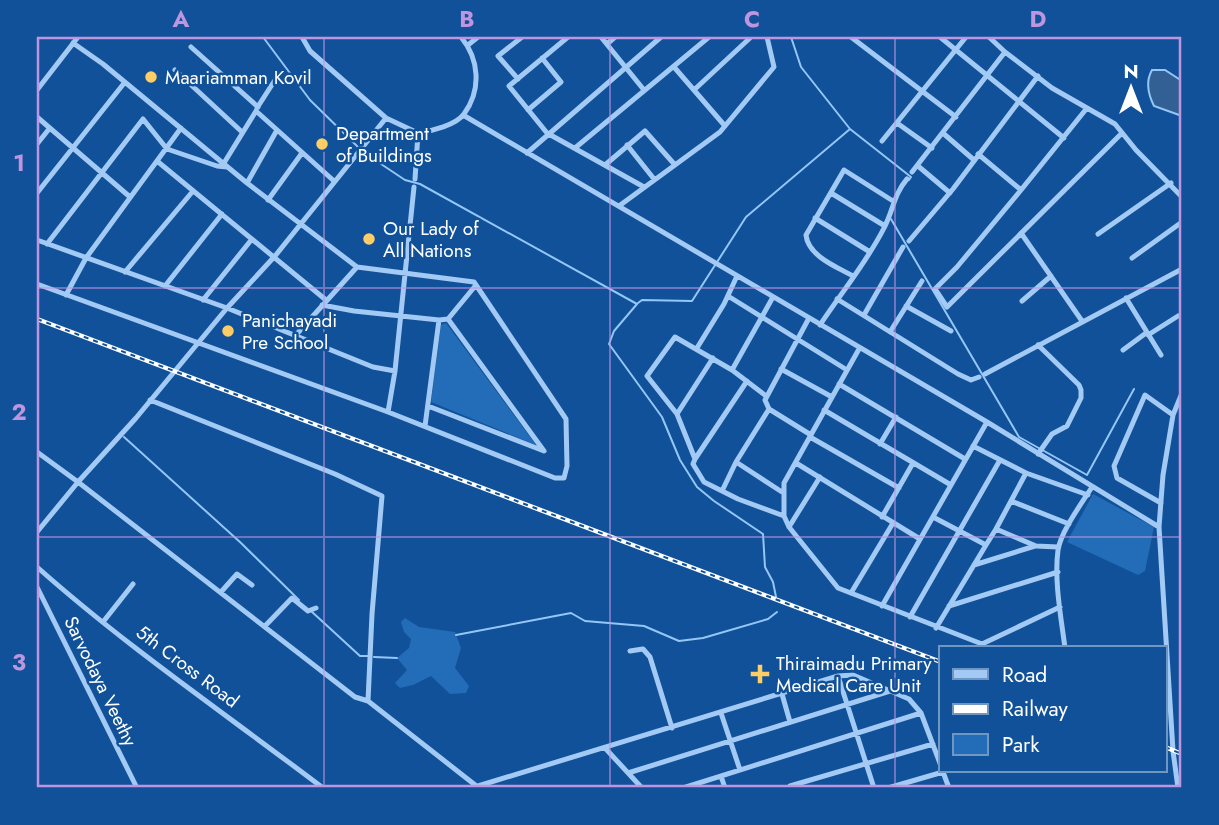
<svg xmlns="http://www.w3.org/2000/svg" width="1219" height="825" viewBox="0 0 1219 825" font-family="Jost,sans-serif">
<rect width="100%" height="100%" fill="#115199"/>
<path fill="#236cb8" d="M446 323 536 445 431 402 441 325Z
M1093 494 1154 527 1145 571 1138 575 1067 542Z
M405 618 419 627 455 632 461 648 455 668 469 686 466 693 450 694 431 676 413 685 400 688 395 683 407 670 397 658 409 648 411 639 404 632 401 622Z"/>
<path fill="#326094" stroke="#94c6f7" stroke-width="2" d="M1152 70H1165L1182 81V116L1154 106C1148 94 1145 82 1152 70Z"/>
<g fill="none" stroke-linecap="round" stroke-linejoin="round">
<path stroke="#94c6f7" stroke-width="2" d="M263 37 310 100 359 148
M850 129 911 177 909 180
M363 152 405 180 420 184 637 304 614 331 609 344 662 417 680 460 697 487 714 501 763 534 765 567 773 582 776 597
M891 219 1019 437 1087 475 1134 389
M638 303 642 300 692 301 746 217 850 129 801 67 791 37
M124 437 241 543 299 600
M311 611 360 656H368
M456 635 571 613 585 621 644 626 679 641 703 638 768 619 777 612
M374 657 397 658"/>
<path stroke="#a2caf4" stroke-width="5" d="M302 37 310 51 386 118 418 133C432 131 456 125 464 114 482 89 479 59 461 37
M568 37 509 86 547 133 644 187
M601 37 644 90
M851 37 956 117
M940 37 1064 138
M989 37 1005 52 1052 88 1115 124 1136 150 1182 197
M607 44 615 37
M468 45 478 37
M191 47 258 107
M674 67 725 126
M175 70 242 132
M518 79 498 56 522 37
M37 90 78 37
M694 90 751 37
M257 108 275 80
M528 110 561 82 542 58
M463 115 987 422 1159 527
M37 117 130 197
M386 118 275 256 227 308 136 418 78 482 355 697 368 701 479 788
M897 123 932 148
M944 134 974 160
M882 141 966 37
M37 144 49 129
M627 145 654 179
M575 148 709 37
M527 153 661 37
M978 154 1021 190 1087 108
M157 161 326 300
M224 163 256 111 334 181
M605 165 645 131 675 165
M918 166 950 193
M912 172 1005 52
M415 179 418 133
M247 183 277 130
M1021 190 957 267 935 289 947 307 1122 133
M37 193 125 82
M831 193 885 226
M268 200 302 153
M619 206 720 132 774 67 767 37
M815 218 870 252
M1021 233 1082 321
M1098 234 1171 183
M37 240 227 308 373 367 395 371
M909 241 953 189 1038 76
M47 244 143 119 167 149 217 166 227 167
M1132 258 1182 222
M125 272 193 191
M853 276C837 267 808 256 806 235L844 170 893 201
M37 284 388 412 555 478H564L567 466 566 419 474 282 357 267 247 183 103 64 73 43
M165 286 222 214
M66 295 86 258 181 128
M728 296 847 370
M1126 298 1161 355
M837 299 958 374 971 380 979 377
M203 300 252 239
M1022 301 1051 276
M322 305 354 311 439 320 448 319 544 451 428 406
M906 306 951 331
M864 315 903 247
M809 318 765 400 769 409 811 435
M448 319 476 285
M820 325C841 293 867 262 884 228 893 211 894 194 907 179
M890 332 922 281
M1148 335 1178 316
M295 336 357 267
M1038 345 1079 385 1081 390V398L1067 426 1052 434 1038 454
M697 348 724 304 737 276
M859 349 784 483V516L789 527 838 588 982 644 1060 607
M1123 350 1146 333
M781 369 832 397
M732 370 773 297
M985 374 1182 269
M839 384 965 459
M766 396 732 370 675 337 647 376 677 414 695 459 693 464 704 482 738 499 784 516
M150 400 335 474 382 496 372 614 368 701
M824 410 951 485
M388 412 395 371 414 187
M677 414 713 358
M425 426 439 320
M810 437 899 488
M880 444 896 417
M973 446 1026 473 1088 495
M37 452 78 482 37 532
M695 459 747 381
M736 462 782 492
M796 463 920 539
M722 491 736 462 769 409
M1011 501 1026 473
M1161 503 1117 478 1114 466 1145 395 1173 415
M882 517 913 463
M933 517 986 545 936 628
M789 527 820 477
M996 529 1011 501 1069 524
M986 545 996 529 1036 546 1058 547
M974 565 1035 546
M37 567C127 647 227 715 323 788
M37 587 137 788
M221 592 237 574 252 585
M851 593 893 523
M882 606 987 422
M949 606 1058 572
M910 617 1000 460
M103 622 133 584
M265 626 292 598 308 611 316 608
M1065 648C1061 617 1054 581 1058 550 1061 531 1082 503 1092 487
M630 651 643 649 650 657 672 728
M838 676 874 788
M782 694 790 722
M721 713 740 770
M605 748 642 788
M943 772 949 788
M628 773 890 691
M721 776 725 788
M478 786 838 676 853 675 909 699 921 713 941 766
M790 786 933 744
M683 788 921 713
M888 788 943 772
M1178 788 1173 751 1159 527 1163 475 1173 415 1182 393"/>
<g stroke="#fff" stroke-width="4.5">
<path id="rail" d="M37 319 941 662
M1165 747 1182 754"/>
</g>
<use href="#rail" stroke="#115199" stroke-width="2" stroke-dasharray="5" stroke-linecap="butt"/>
</g>
<path fill="none" stroke="#bd96df" stroke-width="2" stroke-opacity="0.55" d="M324 37V788M610 37V788M895 37V788M37 288H1182M37 537H1182"/>
<g fill="#ffcd65" stroke="#115199" stroke-width="2.5">
<circle cx="151" cy="77" r="7"/>
<circle cx="322" cy="144" r="7"/>
<circle cx="369" cy="239" r="7"/>
<circle cx="228" cy="331" r="7"/>
<path d="M756.5 663.5h7v7h7v7h-7v7h-7v-7h-7v-7h7z"/>
</g>
<g text-anchor="middle" stroke-width="5" stroke-linejoin="round" paint-order="stroke">
<g font-size="19" fill="#fff" stroke="#115199" text-anchor="start">
<text x="165" y="84">Maariamman Kovil</text>
<text x="336" y="140">Department<tspan x="336" dy="22">of Buildings</tspan></text>
<text x="383" y="235">Our Lady of<tspan x="383" dy="22">All Nations</tspan></text>
<text x="242" y="327">Panichayadi<tspan x="242" dy="22">Pre School</tspan></text>
<text x="776" y="670">Thiraimadu Primary<tspan x="776" dy="22">Medical Care Unit</tspan></text>
</g>
<g font-size="19" fill="#fff" stroke="#115199">
<text transform="translate(188 666) rotate(37)" y="7">5th Cross Road</text>
<text transform="translate(101 681) rotate(64)" y="7">Sarvodaya Veethy</text>
</g>
</g>
<rect width="1219" height="825" fill="none" stroke="#115199" stroke-width="77"/>
<rect x="939" y="646" width="228" height="126" fill="#115199" stroke="#7097c2" stroke-width="2"/>
<rect x="953" y="669" width="35" height="10" fill="#a2caf4" stroke="#7097c2" stroke-width="2"/>
<text x="1002" y="682" font-size="21" fill="#ffffff">Road</text>
<rect x="953" y="704" width="35" height="10" fill="#ffffff" stroke="#7097c2" stroke-width="2"/>
<text x="1002" y="716" font-size="21" fill="#ffffff">Railway</text>
<rect x="953" y="734" width="35" height="21" fill="#236cb8" stroke="#7097c2" stroke-width="2"/>
<text x="1002" y="752" font-size="21" fill="#ffffff">Park</text>
<g transform="translate(1131 88)" stroke="#115199" stroke-width="5" paint-order="stroke">
<path d="M0-5L12 26L0 18L-12 26Z" fill="#ffffff"/>
<text y="-10" font-size="19" font-weight="bold" text-anchor="middle" fill="#ffffff">N</text>
</g>
<rect x="38" y="38" width="1142" height="748" fill="none" stroke="#bd96df" stroke-width="2.5"/>
<g font-size="23" text-anchor="middle" font-weight="bold" fill="#bd96df">
<text x="181" y="27">A</text>
<text x="467" y="27">B</text>
<text x="752" y="27">C</text>
<text x="1038" y="27">D</text>
<text x="19" y="171">1</text>
<text x="19" y="420">2</text>
<text x="19" y="670">3</text>
</g>
</svg>
